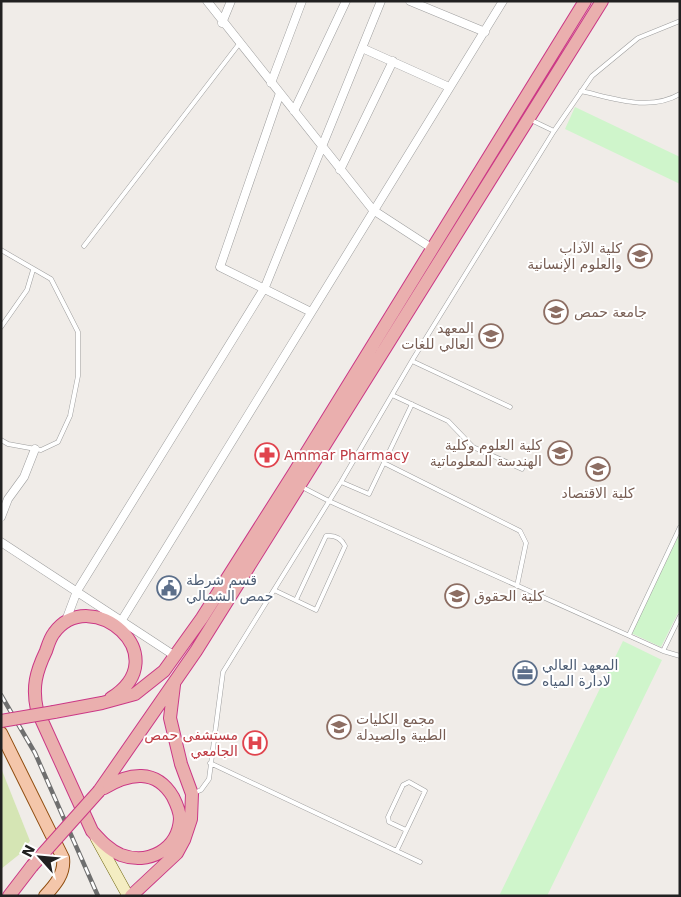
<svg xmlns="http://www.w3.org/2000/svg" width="681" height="897" viewBox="0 0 681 897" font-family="'DejaVu Sans','Noto Naskh Arabic',sans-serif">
<rect width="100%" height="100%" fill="#f0ece8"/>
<path fill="#d5e5b4" d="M1 768 30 841 21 853 1 869Z"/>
<path fill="#cff5cb" d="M575 107 680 157V184L565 129Z
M680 533V609L661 647 631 633Z
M623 641 662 660 547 896H499Z"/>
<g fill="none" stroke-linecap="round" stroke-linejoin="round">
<g stroke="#9e9e9e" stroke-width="5">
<path id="service" d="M581 91C613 98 649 112 680 94
M531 120 554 131
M84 246 239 44
M1 250 51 279 78 332V376L70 416 58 442 41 450 8 444 1 440
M1 327 27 290 33 270
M412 361 510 407
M392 395 448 421 473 447 522 469
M384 463 520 531 526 543 517 586
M341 482 369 494 412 404
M302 487 329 501 663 651 680 656
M274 590 316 610 345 546C341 538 335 535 326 536L296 600
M629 635 680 527
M663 651 680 616
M210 763 420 862
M194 793 201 790 209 779 223 672 341 482 413 359 554 131 592 76 638 38 680 21
M397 850 425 791 409 782 403 785 388 817 389 822 406 830"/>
</g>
<g stroke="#9e9e9e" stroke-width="9">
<path id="minor" d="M207 1 373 210 433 249
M410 1 485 32
M222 23 231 1
M362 48 449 87
M271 83 302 1
M280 93 220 267 311 312
M294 111 346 1
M340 170 393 61
M1 517 8 499 24 477 35 449
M1 542 175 656
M65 623 77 591 265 287 381 1
M117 628 503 1"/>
</g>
<g stroke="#706810" stroke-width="12">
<path id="secondary" d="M96 838 128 896"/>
</g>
<g stroke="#8f4c0e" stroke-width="14">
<path id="primary" d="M1 733 63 858C65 874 55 885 45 896"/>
</g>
<g stroke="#cb3886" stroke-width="14">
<path id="trunk" d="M54 712 102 703 135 694 164 671 202 618 294 473 585 1
M104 788C129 773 156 768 173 797 176 803 180 812 180 819 178 850 148 865 121 855 109 850 101 841 92 831L37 710C32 687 36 672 46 651 48 645 50 638 54 633 91 583 178 656 111 698
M99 791 196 651 602 1
M9 896 32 866
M131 896 177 853 184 840 191 819 192 794 181 764 170 718 174 685"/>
</g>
<use href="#service" stroke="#fff" stroke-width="4"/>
<use href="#minor" stroke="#fff" stroke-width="8"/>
<use href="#secondary" stroke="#f4edc2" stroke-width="11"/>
<use href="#primary" stroke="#f4c6aa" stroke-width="12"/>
<use href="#trunk" stroke="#eaafae" stroke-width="12"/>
<g stroke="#6f6f6f" stroke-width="4.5">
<path id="rail" d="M1 695 35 753 98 896"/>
</g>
<use href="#rail" stroke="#fff" stroke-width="2.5" stroke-dasharray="8" stroke-linecap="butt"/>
<g stroke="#cb3886" stroke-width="14" stroke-linecap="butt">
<path id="trunk-bridge" d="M1 721 54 712
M32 866 99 791"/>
</g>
<use href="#trunk-bridge" stroke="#eaafae" stroke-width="12"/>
</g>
<defs>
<g id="university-ring" transform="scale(1.25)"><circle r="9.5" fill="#fff" stroke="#8d6e63" stroke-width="1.5"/><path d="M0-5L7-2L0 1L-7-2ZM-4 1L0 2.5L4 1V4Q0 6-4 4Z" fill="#8d6e63"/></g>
<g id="pharmacy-ring" transform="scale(1.25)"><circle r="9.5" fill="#fff" stroke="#e0444e" stroke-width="1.5"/><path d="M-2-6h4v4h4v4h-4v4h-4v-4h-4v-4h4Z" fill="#e0444e"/></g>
<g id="civic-ring" transform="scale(1.25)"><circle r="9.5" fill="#fff" stroke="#5c6f8a" stroke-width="1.5"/><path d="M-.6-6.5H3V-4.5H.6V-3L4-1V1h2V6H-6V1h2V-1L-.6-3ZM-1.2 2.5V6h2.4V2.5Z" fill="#5c6f8a"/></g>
<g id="office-ring" transform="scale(1.25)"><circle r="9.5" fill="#fff" stroke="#5c6f8a" stroke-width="1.5"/><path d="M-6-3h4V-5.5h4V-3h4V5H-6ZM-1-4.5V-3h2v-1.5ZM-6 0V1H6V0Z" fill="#5c6f8a"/></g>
<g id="hospital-ring" transform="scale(1.25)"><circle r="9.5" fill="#fff" stroke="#e0444e" stroke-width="1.5"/><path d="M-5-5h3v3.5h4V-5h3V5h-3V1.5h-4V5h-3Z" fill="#e0444e"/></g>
</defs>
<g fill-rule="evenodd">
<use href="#university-ring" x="640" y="256"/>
<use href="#university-ring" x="556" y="312"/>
<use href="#university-ring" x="491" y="336"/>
<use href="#university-ring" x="560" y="453"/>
<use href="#pharmacy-ring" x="267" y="455"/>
<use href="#university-ring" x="598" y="469"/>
<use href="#civic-ring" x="169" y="588"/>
<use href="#university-ring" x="457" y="596"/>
<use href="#office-ring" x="525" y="673"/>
<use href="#university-ring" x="339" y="727"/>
<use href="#hospital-ring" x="255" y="743"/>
</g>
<g text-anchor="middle" stroke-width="4" stroke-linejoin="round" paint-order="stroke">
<g font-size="14" fill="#785e54" stroke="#fff" text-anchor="end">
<text x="622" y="253">كلية الآداب<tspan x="622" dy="16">والعلوم الإنسانية</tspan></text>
<text x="574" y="317" text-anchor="start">جامعة حمص</text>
<text x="474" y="333">المعهد<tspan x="474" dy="16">العالي للغات</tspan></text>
<text x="542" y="450">كلية العلوم وكلية<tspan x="542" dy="16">الهندسة المعلوماتية</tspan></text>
<text x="598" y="498" text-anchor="middle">كلية الاقتصاد</text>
<text x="474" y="601" text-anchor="start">كلية الحقوق</text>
<text x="356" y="724" text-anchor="start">مجمع الكليات<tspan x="356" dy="16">الطبية والصيدلة</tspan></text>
</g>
<g font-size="14" fill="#be3a42" stroke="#fff" text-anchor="start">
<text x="284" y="460">Ammar Pharmacy</text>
<text x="238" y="740" text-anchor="end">مستشفى حمص<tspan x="238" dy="16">الجامعي</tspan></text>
</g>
<g font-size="14" fill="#4e5e75" stroke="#fff" text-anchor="start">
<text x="186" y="585">قسم شرطة<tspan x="186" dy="16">حمص الشمالي</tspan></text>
<text x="542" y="670">المعهد العالي<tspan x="542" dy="16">لادارة المياه</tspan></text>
</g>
</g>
<rect width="681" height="897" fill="none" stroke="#212121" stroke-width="5"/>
<g transform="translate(40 857) rotate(297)" stroke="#ffffff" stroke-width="4" paint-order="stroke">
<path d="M0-4L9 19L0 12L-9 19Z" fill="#212121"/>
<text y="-8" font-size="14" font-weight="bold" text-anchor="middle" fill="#212121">N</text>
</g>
</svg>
